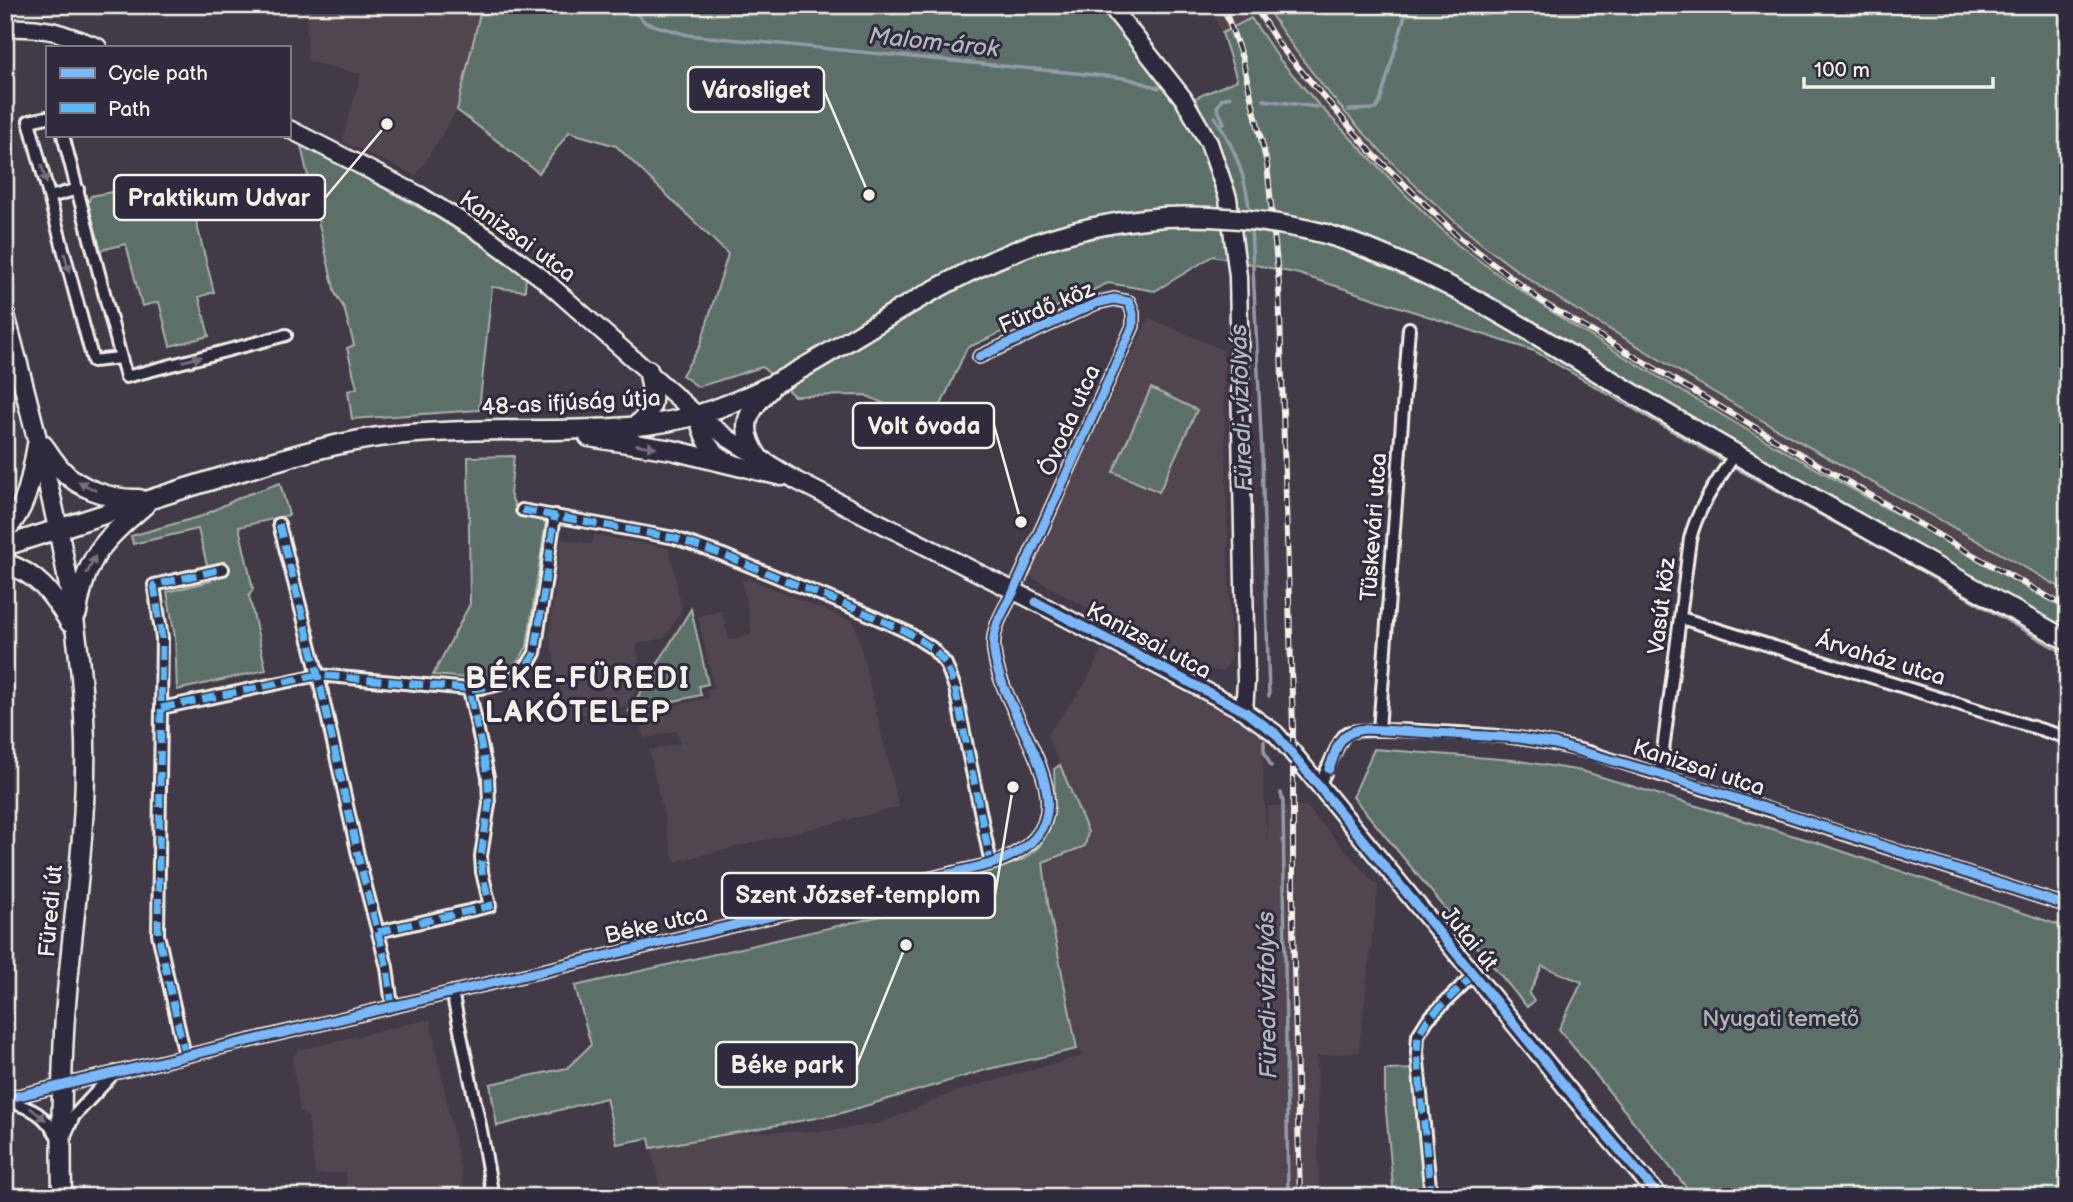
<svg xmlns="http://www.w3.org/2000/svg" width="2073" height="1202" viewBox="0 0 2073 1202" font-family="'Balsamiq Sans',sans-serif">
<rect width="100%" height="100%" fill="#433a48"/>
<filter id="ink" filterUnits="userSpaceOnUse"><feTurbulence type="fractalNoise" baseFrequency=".0143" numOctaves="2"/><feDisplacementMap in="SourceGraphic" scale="14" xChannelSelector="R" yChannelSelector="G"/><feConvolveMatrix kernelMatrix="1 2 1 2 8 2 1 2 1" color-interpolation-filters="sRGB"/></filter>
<g filter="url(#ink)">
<path fill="#51454f" d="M272 5H482L457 110 416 176 342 141 361 74 308 61 306 12Z
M1208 5H1296L1268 11 1291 46 1327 92 1401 171 1442 210 1500 257 1558 299 2068 592V611L1737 424 1570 324 1506 280 1458 245 1403 192 1317 103 1280 60 1251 19 1222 33Z
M1149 318 1223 350 1231 660 1223 671 1204 670 1027 575Z
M594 535 669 548 682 609 665 638 639 643 636 648 643 677 627 706 566 718 549 635 561 539 592 544Z
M750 579 855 623 899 807 674 862 649 750 680 744 677 731 644 738 638 714 708 698 707 690 714 688 698 616 722 611 729 640 752 635 742 581Z
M1102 650 1249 726 1261 735 1267 841 1268 806H1306L1378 887 1359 1052 1317 1056 1319 1197H662L651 1148 732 1133 830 1131 881 1123 957 1091 1085 1055 1077 1049 1048 903 1043 862 1085 847 1088 832 1047 735 1085 684Z
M430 1019 466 1197H340L339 1188 347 1187 345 1172 315 1175 308 1117 300 1111 292 1059 298 1050Z"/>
<path fill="#5b6f69" stroke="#a8b0a8" stroke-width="2" d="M482 5H1099L1177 106 1237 80 1222 33 1251 18 1280 60 1317 103 1403 192 1458 245 1506 280 1570 324 1737 424 2068 611V656L1882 549 1731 466 1534 351 1299 274 1213 256 1155 291 1108 283 967 348 932 425 865 395 794 396 762 367 698 387 682 375 700 346 728 254 616 146 569 132 539 173 457 110Z
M1296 5H2068V592C1926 510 1780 435 1641 348 1614 331 1585 316 1559 299 1450 230 1337 118 1268 10Z
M300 142 485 244 526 273 525 291 492 287 479 410 352 419 348 391 357 388 347 348 354 345 344 308 335 293Z
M186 182 214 292 199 297 209 336 170 346 159 302 142 306 126 244 101 250 88 203 91 196 112 192 114 201Z
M1151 388 1197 410 1159 492 1113 472Z
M514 456 510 494 520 517 546 521 527 646C508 688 472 678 433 675L470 604 468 457Z
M280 483 289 515 239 527 253 589 249 596 266 670 177 690 175 637 167 592 211 581 198 529 133 544 131 536 202 516 243 496Z
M691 609 708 684 699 686 701 695 629 711Z
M1374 749 1513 760 1582 771 1821 844 2062 926 2068 937V1197H1694L1559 1029 1582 982 1542 966 1529 994 1534 1001 1527 1007 1353 797Z
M1060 765 1088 832 1085 846 1043 862 1048 903 1077 1049 989 1069 838 1114 651 1148 649 1138 617 1144 606 1098 497 1126 490 1084 567 1068 591 1045 575 986 982 893 978 873C991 869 1007 866 1020 861 1055 846 1056 801 1054 769Z
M1419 1069 1431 1197H1394L1385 1100V1070Z"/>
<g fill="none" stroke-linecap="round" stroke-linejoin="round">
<path stroke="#929ba7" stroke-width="3.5" d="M628 5 646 23 688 35 1126 78 1159 88
M1264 100 1317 107
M1349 110 1376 109 1380 102 1408 5
M1215 117C1236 150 1246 177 1250 215
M1220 125 1224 123 1217 107 1222 99 1230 97
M1251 226 1262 455 1269 696
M1264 741V751L1271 766
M1281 793 1283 802 1288 1197"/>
<g stroke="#f4f1e8" stroke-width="16">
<path id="street" d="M47 117 29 121 93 361 120 358
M63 135 126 377 286 335
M50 197 78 189
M522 510 675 538 723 555 861 611 907 632 932 648 946 664 955 688 991 864
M279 524 318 675 360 864 387 967 392 1006
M1681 618 2068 738
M161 708 318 675 469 689C500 687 520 681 535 653L555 515
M1379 730 1409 328
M1660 774 1690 539C1698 507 1717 482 1735 454
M1319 785C1326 774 1339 738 1347 733 1360 725 1495 735 1518 738 1543 741 1568 747 1592 753L2068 906
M378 932 490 906 482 872 481 856 489 804 488 777 469 689
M452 992 481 1130 493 1197
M185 1056 158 934 162 638 154 585 223 569
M5 1099 991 864C1113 823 1001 724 994 651 991 628 1004 610 1014 591L1133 326V313L1129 302 1114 299 1096 303 979 357
M5 1101C34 1108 44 1114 60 1140
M65 1136 74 1116 115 1072
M1431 1197 1417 1052 1418 1035 1428 1019 1474 974
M1515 1197 1537 1193 1548 1197"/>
</g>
<g stroke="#f4f1e8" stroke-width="21">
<path id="secondary" d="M1110 5 1183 98 1209 143 1228 198 1238 276 1246 681 1244 711
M5 28C46 26 61 33 98 47
M289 129 419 195 487 237 542 278 697 415 729 439 797 481 1036 602 1244 711 1275 733 1292 752 1589 1115 1660 1197
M697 415C700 424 702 434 707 442 721 466 757 471 782 477"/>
</g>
<g stroke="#f4f1e8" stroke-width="23">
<path id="primary" d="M1326 234C1445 271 1559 350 1667 414 1799 492 1934 565 2068 641
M5 315C42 455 81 595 85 741 87 833 72 925 65 1016 61 1076 61 1137 62 1197
M634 427C657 411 654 396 648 370
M589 437 672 450 742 467
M43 445C49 453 54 461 60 468 78 489 112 500 139 499
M758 457C739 428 746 412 769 390
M5 531C28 507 31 477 37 445
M5 546C78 523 149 499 222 477 279 460 336 441 395 435 448 430 501 430 554 430 604 429 653 428 700 414 774 392 836 347 901 309 989 257 1061 225 1165 217
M5 563C38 574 52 594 70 623
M77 613C85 557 104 540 145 505"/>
</g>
<use href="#street" stroke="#2f2a3d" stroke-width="10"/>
<use href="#secondary" stroke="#2f2a3d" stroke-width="16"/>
<use href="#primary" stroke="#2f2a3d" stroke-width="18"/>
<g stroke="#f4f1e8" stroke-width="6">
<path id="rail" d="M1223 5 1242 58 1267 164 1279 284 1293 728V926L1300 1197
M1254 5 1279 45 1375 156 1459 237 1547 305 1950 542 2068 608"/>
</g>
<use href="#rail" stroke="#2f2a3d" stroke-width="3.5" stroke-dasharray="10" stroke-linecap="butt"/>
<g stroke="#f4f1e8" stroke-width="23" stroke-linecap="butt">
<path id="primary-bridge" d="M1165 217C1221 215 1271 220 1326 234"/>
</g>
<use href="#primary-bridge" stroke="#2f2a3d" stroke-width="18"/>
<path stroke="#5cb8fa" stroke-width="7" stroke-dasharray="14 7" stroke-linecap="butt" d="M522 510 675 538 723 555 861 611 907 632 932 648 946 664 955 688 991 864
M279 524 318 675 360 864 387 967 392 1006
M161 708 318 675 469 689C500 687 520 681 535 653L555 515
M378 932 490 906 482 872 481 856 489 804 488 777 469 689
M185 1056 158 934 162 638 154 585 223 569
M1431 1197 1417 1052 1418 1035 1428 1019 1474 974
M1515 1197 1537 1193 1548 1197"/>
<g stroke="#2f2a3d" stroke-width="13">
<path id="cycleway" d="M1036 602 1244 711 1275 733 1589 1115 1660 1197
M1329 769C1338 747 1337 732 1365 729L1519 738 1555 744 1660 774 2068 906
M5 1099 991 864C1113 823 1001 724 994 651 991 628 1004 610 1014 591L1133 326V313L1129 302 1114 299 1096 303 979 357"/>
</g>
<use href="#cycleway" stroke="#7ab7fb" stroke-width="9"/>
</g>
<defs><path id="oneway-solid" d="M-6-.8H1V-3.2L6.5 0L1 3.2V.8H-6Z" transform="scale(1.75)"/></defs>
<g fill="#747079">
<use href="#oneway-solid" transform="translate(44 174) rotate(75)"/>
<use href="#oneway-solid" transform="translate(67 263) rotate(75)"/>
<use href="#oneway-solid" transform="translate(192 359) rotate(-15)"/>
<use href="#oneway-solid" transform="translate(646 446) rotate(9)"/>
<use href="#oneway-solid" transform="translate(87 486) rotate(-153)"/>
<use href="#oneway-solid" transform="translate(91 565) rotate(-64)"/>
<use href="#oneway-solid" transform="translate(38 1114) rotate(38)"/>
</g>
</g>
<g text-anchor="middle" stroke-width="6" stroke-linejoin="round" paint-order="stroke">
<g font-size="23" fill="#f4f1e8" stroke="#2f2a3d">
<text transform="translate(518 236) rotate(36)" y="8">Kanizsai utca</text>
<text transform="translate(1046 307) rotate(-23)" y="8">Fürdő köz</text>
<text transform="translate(571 402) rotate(-3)" y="8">48-as ifjúság útja</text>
<text transform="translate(1069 420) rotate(-66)" y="8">Óvoda utca</text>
<text transform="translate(1373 527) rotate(-86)" y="8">Tüskevári utca</text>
<text transform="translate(1661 606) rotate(-83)" y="8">Vasút köz</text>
<text transform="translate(1149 640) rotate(28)" y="8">Kanizsai utca</text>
<text transform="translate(1881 658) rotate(17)" y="8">Árvaház utca</text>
<text transform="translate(1699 767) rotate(18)" y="8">Kanizsai utca</text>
<text transform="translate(50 911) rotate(-85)" y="8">Füredi út</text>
<text transform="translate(656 924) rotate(-13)" y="8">Béke utca</text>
<text transform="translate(1470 938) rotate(51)" y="8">Jutai út</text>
</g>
<g font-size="23" fill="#afb6af" stroke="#2f2a3d">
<text x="1781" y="1026">Nyugati temető</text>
</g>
<g font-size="24" font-style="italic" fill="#b3b8bd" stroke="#2f2a3d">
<text transform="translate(934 42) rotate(6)" y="8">Malom-árok</text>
<text transform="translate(1241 408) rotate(-92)" y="8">Füredi-vízfolyás</text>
<text transform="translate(1267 995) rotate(-91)" y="8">Füredi-vízfolyás</text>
</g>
<g font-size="30" font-weight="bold" letter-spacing="2" fill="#f4f1e8" stroke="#2f2a3d">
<text x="578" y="688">BÉKE-FÜREDI<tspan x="578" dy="34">LAKÓTELEP</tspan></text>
</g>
</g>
<path fill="none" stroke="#f4f1e8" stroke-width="2.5" d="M869 195L824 90M387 124L325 198M1021 522L994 425M1013 787L995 895M906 945L857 1065"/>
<g fill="#f4f1e8" stroke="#2f2a3d" stroke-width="2.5">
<circle cx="869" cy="195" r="7"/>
<circle cx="387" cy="124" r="7"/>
<circle cx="1021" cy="522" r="7"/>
<circle cx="1013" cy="787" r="7"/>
<circle cx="906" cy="945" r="7"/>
</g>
<g fill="#2f2a3d" stroke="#f4f1e8" stroke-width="2.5">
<rect x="688" y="67" width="136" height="45" rx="7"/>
<rect x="114" y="175" width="211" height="45" rx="7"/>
<rect x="853" y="403" width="141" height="45" rx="7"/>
<rect x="722" y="873" width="273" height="45" rx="7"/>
<rect x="716" y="1042" width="141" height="45" rx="7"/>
</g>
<g font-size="24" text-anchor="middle" font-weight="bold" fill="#f4f1e8">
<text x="756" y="98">Városliget</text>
<text x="219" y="206">Praktikum Udvar</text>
<text x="924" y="434">Volt óvoda</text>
<text x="858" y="903">Szent József-templom</text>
<text x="787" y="1073">Béke park</text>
</g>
<rect width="2073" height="1202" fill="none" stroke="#2f2a3d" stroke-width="28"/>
<rect x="14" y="14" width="2045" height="1174" fill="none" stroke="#f4f1e8" stroke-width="2.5" filter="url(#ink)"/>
<rect x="46" y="46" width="245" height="91" fill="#2f2a3d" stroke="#7e7a81" stroke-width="2"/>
<rect x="60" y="68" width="35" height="10" fill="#7ab7fb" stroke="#7e7a81" stroke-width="2"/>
<text x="108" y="80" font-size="21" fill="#f4f1e8">Cycle path</text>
<rect x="60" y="103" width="35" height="10" fill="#5cb8fa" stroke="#7e7a81" stroke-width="2"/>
<text x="108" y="116" font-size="21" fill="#f4f1e8">Path</text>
<path d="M1804 77v10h189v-10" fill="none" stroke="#f4f1e8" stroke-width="3.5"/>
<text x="1814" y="77" font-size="21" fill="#f4f1e8" stroke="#2f2a3d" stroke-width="5" paint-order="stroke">100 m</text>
</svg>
